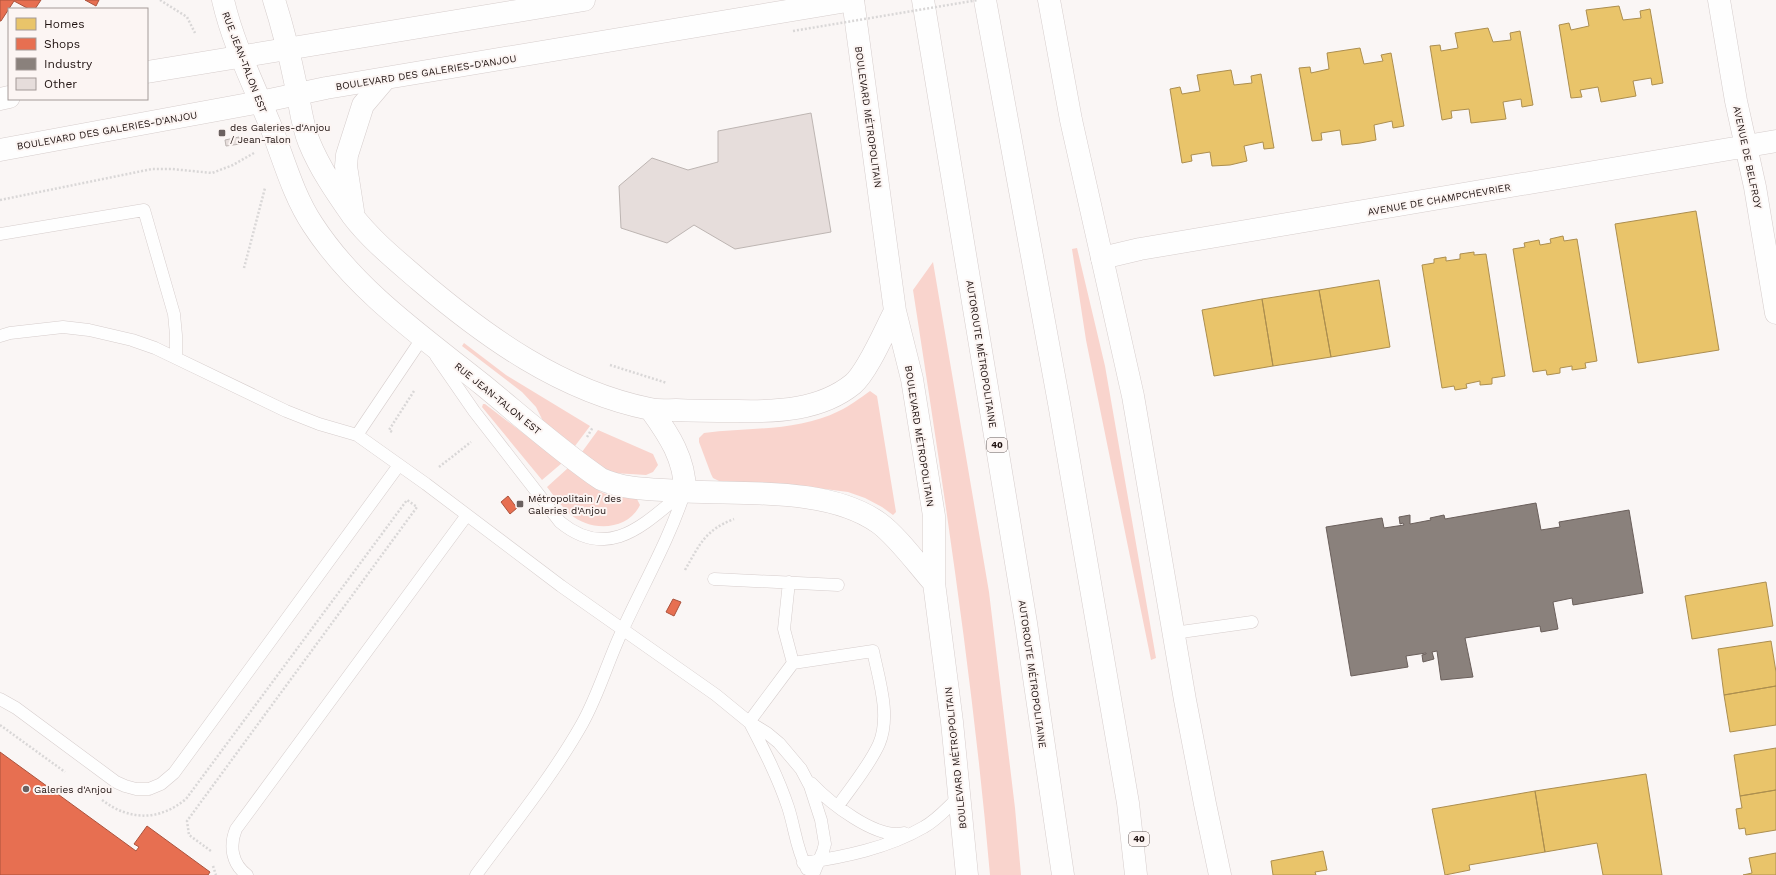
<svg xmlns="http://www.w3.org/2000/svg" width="1776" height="875" viewBox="0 0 1776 875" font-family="'Work Sans',sans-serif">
<rect width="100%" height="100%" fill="#faf6f5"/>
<path fill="#f9d4cd" d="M1077 248 1105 366 1156 658 1151 660 1086 340 1072 249Z
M933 262 989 592 1015 808 1021 875H990C973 679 943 484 913 290Z
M464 343 506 375 590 426 575 446 543 421 536 407 522 392 462 346Z
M870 391 877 396 896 512 893 515 882 507 865 498 848 492 825 489 719 481 713 478 711 474 699 442V438L704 433C749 427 797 432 839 411 850 406 860 398 870 391Z
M483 404H485L562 463 542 480 482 407Z
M598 430 653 454 658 465 653 472 646 475 614 473 605 469 582 452Z
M568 468 601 492 608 495 634 497 637 499 640 505C628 531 590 532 570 514 561 506 554 496 547 487Z"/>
<path fill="#e9c46a" stroke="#ac8e4f" d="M1619 6 1623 20 1641 18 1640 11 1650 9 1663 83 1652 85 1651 78 1633 81 1636 96 1601 102 1598 87 1580 90 1582 97 1571 98 1559 25 1569 23 1571 30 1589 26 1586 10Z
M1488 28 1493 42 1511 40 1510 33 1520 31 1533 105 1522 107 1521 99 1503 102 1506 119 1471 123 1469 109 1451 111 1452 118 1442 120 1430 46 1440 45 1441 51 1458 48 1455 33Z
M1360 48 1364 64 1383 61 1381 55 1391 53 1404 126 1393 128 1392 121 1374 125 1376 140 1360 143 1342 145 1340 130 1321 133 1322 140 1312 141 1299 68 1310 67 1311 73 1329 69 1327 53Z
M1231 70 1234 85 1252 83 1251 76 1261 74 1274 148 1264 149 1263 142 1244 146 1247 161 1230 165 1212 166 1210 152 1191 155 1192 161 1182 163 1170 89 1180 87 1182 94 1200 91 1197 75Z
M1696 211 1719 350 1638 363 1615 224Z
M1563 236 1564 241 1577 239 1597 361 1585 363 1586 368 1572 370V366L1560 368V373L1547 375 1546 370 1533 372 1513 249 1525 247 1524 243 1539 240 1540 245 1551 243 1550 239Z
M1474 252V255L1486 254 1505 376 1492 378V384L1480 385V381L1466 384 1467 388 1455 390 1454 386 1442 388 1422 265 1434 263V259L1446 257V261L1460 259V254Z
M1379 280 1390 347 1331 357 1319 290Z
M1319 290 1331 357 1273 366 1262 299Z
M1262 299 1273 366 1214 376 1202 310Z
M1766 582 1773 626 1692 639 1685 596Z
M1771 641 1776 672V686L1724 695 1718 649Z
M1776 686V725L1730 732 1724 695Z
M1776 748V790L1740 796 1734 755Z
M1646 774 1662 875H1603L1597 843 1545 852 1535 791Z
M1776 790V830L1746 835 1745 828 1739 829 1736 809 1742 808 1740 796Z
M1535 791 1545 852 1469 865 1470 870 1445 875 1432 809Z
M1323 851 1327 870 1315 872 1316 875H1273L1271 861Z
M1776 853V875H1743L1752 873 1749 858Z"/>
<path fill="#e76f51" stroke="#ab533d" d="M0 0H41L35 9H29L14 1 1 21H0Z
M85 0H99L96 6Z
M508 496 517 508 510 514 501 502Z
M673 599 681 602 674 616 666 612Z
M0 752 136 851 139 847 134 844 147 826 210 872 208 875H0Z"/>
<path fill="#8a817c" stroke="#6a5f5b" d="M1536 503 1541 530 1560 527 1559 522 1629 510 1643 593 1573 605 1572 598 1553 602 1558 629 1541 632 1540 626 1465 638 1473 677 1441 680 1437 651 1432 652 1434 659 1423 662 1422 655 1426 654V653L1406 656 1408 667 1351 676 1326 527 1382 518 1384 528 1404 525 1403 523 1400 524 1399 517 1410 515V524L1431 520 1430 518 1444 515 1445 519Z"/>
<path fill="#e6dddb" stroke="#bdb5b2" d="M811 113 831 232 735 249 694 225 667 243 621 228 619 186 652 158 688 170 718 162V131Z
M239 137 240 144 226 146 225 140Z"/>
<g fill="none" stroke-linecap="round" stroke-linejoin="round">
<g stroke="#d6cdcc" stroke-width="13">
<path id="service" d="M0 234 144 210 174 314 176 335V358
M0 336 10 333 63 327 89 330 132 340 155 348 286 411 319 424 357 435 426 484 561 586 716 695 749 722 767 733 779 743 801 769 810 786 821 820 825 844 823 851 813 875
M436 356 474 411 560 522C610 563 646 522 685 491
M357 435 423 337 425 341
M714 579 838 585
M789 582 784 629 793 663
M1174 633 1252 622
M0 699 16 708 116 782 125 786 136 789H149L161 784 174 773 399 465
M749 722 793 663 873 651C879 680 891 716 879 744 869 766 852 786 838 806
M750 723C764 750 778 777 788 807 795 828 796 849 807 869
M811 783C829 802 876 840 904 833
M803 863C844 857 888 848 924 827 937 820 948 807 959 797
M247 875C232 864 229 846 236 829L467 515
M476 875C512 826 552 777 582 724 599 694 608 660 623 629 644 583 669 540 685 491"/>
</g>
<g stroke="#d6cdcc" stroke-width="23">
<path id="minor" d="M1719 0 1736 101 1755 187 1776 313
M1102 258 1140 249 1776 141"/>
</g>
<g stroke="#d6cdcc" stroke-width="23">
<path id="tertiary" d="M147 72 584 0
M0 99 9 97
M0 150 260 102 326 88 853 0"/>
</g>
<g stroke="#d6cdcc" stroke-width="23">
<path id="secondary" d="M223 0C233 44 254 85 271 127 284 160 293 195 313 225 356 291 423 337 483 385 522 417 560 451 601 479 625 490 653 489 679 491 740 495 828 486 879 523 898 537 918 565 934 583
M274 0C283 28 290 57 296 86 300 105 302 125 309 142 320 169 336 192 352 215 371 240 396 260 419 280 486 337 561 391 650 409 658 411 667 410 676 410 697 411 718 411 738 411 777 412 821 410 853 384 868 371 885 330 895 311
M853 0 895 311 912 379 934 516V583L952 722 967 875
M1049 0 1071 120 1133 396 1185 700 1205 804 1220 875
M353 211 346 166 347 155 363 105 385 79
M651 410C669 435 685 459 685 491"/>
</g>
<g stroke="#d6cdcc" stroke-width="23">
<path id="motorway" d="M923 0 1026 623 1063 875
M985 0 1059 403 1128 803 1136 875"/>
</g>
<path stroke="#d9d7d7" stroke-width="2.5" stroke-dasharray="2 2" stroke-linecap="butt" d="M160 0 187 17 195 33
M0 200 152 169H172L212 173 233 165 254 153
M244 268 265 188
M610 365 667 383
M392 432 389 430 414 391
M587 437 593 427
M439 467 471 442
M685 570C700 544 705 530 734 519
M0 725 65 772
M102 800C130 821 159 821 186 799L407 500 417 507 187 821 189 835 211 851
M213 866 216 875"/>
<use href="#service" stroke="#fefefe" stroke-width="12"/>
<use href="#minor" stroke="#fefefe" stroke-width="22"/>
<use href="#tertiary" stroke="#fefefe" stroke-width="22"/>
<use href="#secondary" stroke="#fefefe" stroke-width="22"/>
<use href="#motorway" stroke="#fefefe" stroke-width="22"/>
<path stroke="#d9d7d7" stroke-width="2.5" stroke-dasharray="2 2" stroke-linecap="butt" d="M793 31 978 0"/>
</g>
<g fill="#6b6160" stroke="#fcf5f3" stroke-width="1.5">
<rect x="218" y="129" width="8" height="8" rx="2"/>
<rect x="516" y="500" width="8" height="8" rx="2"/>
<circle cx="26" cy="789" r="4"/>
</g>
<g text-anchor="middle" stroke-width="4" stroke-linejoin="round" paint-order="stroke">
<g fill="#fcf5f3" stroke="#615553" stroke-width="1">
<rect x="987" y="438" width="20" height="14" rx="3"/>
<rect x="1129" y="832" width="20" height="14" rx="3"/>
</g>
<g font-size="9" font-weight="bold" fill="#1e110f">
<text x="997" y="448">40</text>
<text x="1139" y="842">40</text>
</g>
<g font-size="10" fill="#1e110f" stroke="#fcf5f3">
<text transform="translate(245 62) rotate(69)" y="4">RUE JEAN-TALON EST</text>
<text transform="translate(426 72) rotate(-9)" y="4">BOULEVARD DES GALERIES-D'ANJOU</text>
<text transform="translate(869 117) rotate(82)" y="4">BOULEVARD MÉTROPOLITAIN</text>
<text transform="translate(107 130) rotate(-10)" y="4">BOULEVARD DES GALERIES-D'ANJOU</text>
<text transform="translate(1748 157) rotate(78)" y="4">AVENUE DE BELFROY</text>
<text transform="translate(1439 199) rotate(-10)" y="4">AVENUE DE CHAMPCHEVRIER</text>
<text transform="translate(982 354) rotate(81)" y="4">AUTOROUTE MÉTROPOLITAINE</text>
<text transform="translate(498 398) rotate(39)" y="4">RUE JEAN-TALON EST</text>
<text transform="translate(920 436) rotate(81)" y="4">BOULEVARD MÉTROPOLITAIN</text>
<text transform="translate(1033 674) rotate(82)" y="4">AUTOROUTE MÉTROPOLITAINE</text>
<text transform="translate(955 758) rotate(-96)" y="4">BOULEVARD MÉTROPOLITAIN</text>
</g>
<g font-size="10" fill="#1e110f" stroke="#fcf5f3" text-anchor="start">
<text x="230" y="131">des Galeries-d'Anjou<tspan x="230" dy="12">/ Jean-Talon</tspan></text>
<text x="528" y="502">Métropolitain / des<tspan x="528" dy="12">Galeries d'Anjou</tspan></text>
<text x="34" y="793">Galeries d'Anjou</text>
</g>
</g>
<rect x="8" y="8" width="140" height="92" fill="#fcf5f3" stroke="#a39a98"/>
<rect x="16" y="18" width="20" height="12" fill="#e9c46a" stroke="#a39a98"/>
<text x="44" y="28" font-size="12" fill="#1e110f">Homes</text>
<rect x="16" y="38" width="20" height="12" fill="#e76f51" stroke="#a39a98"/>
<text x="44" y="48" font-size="12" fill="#1e110f">Shops</text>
<rect x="16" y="58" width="20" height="12" fill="#8a817c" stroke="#a39a98"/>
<text x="44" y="68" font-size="12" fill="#1e110f">Industry</text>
<rect x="16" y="78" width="20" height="12" fill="#e6dddb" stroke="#a39a98"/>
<text x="44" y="88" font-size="12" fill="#1e110f">Other</text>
</svg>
